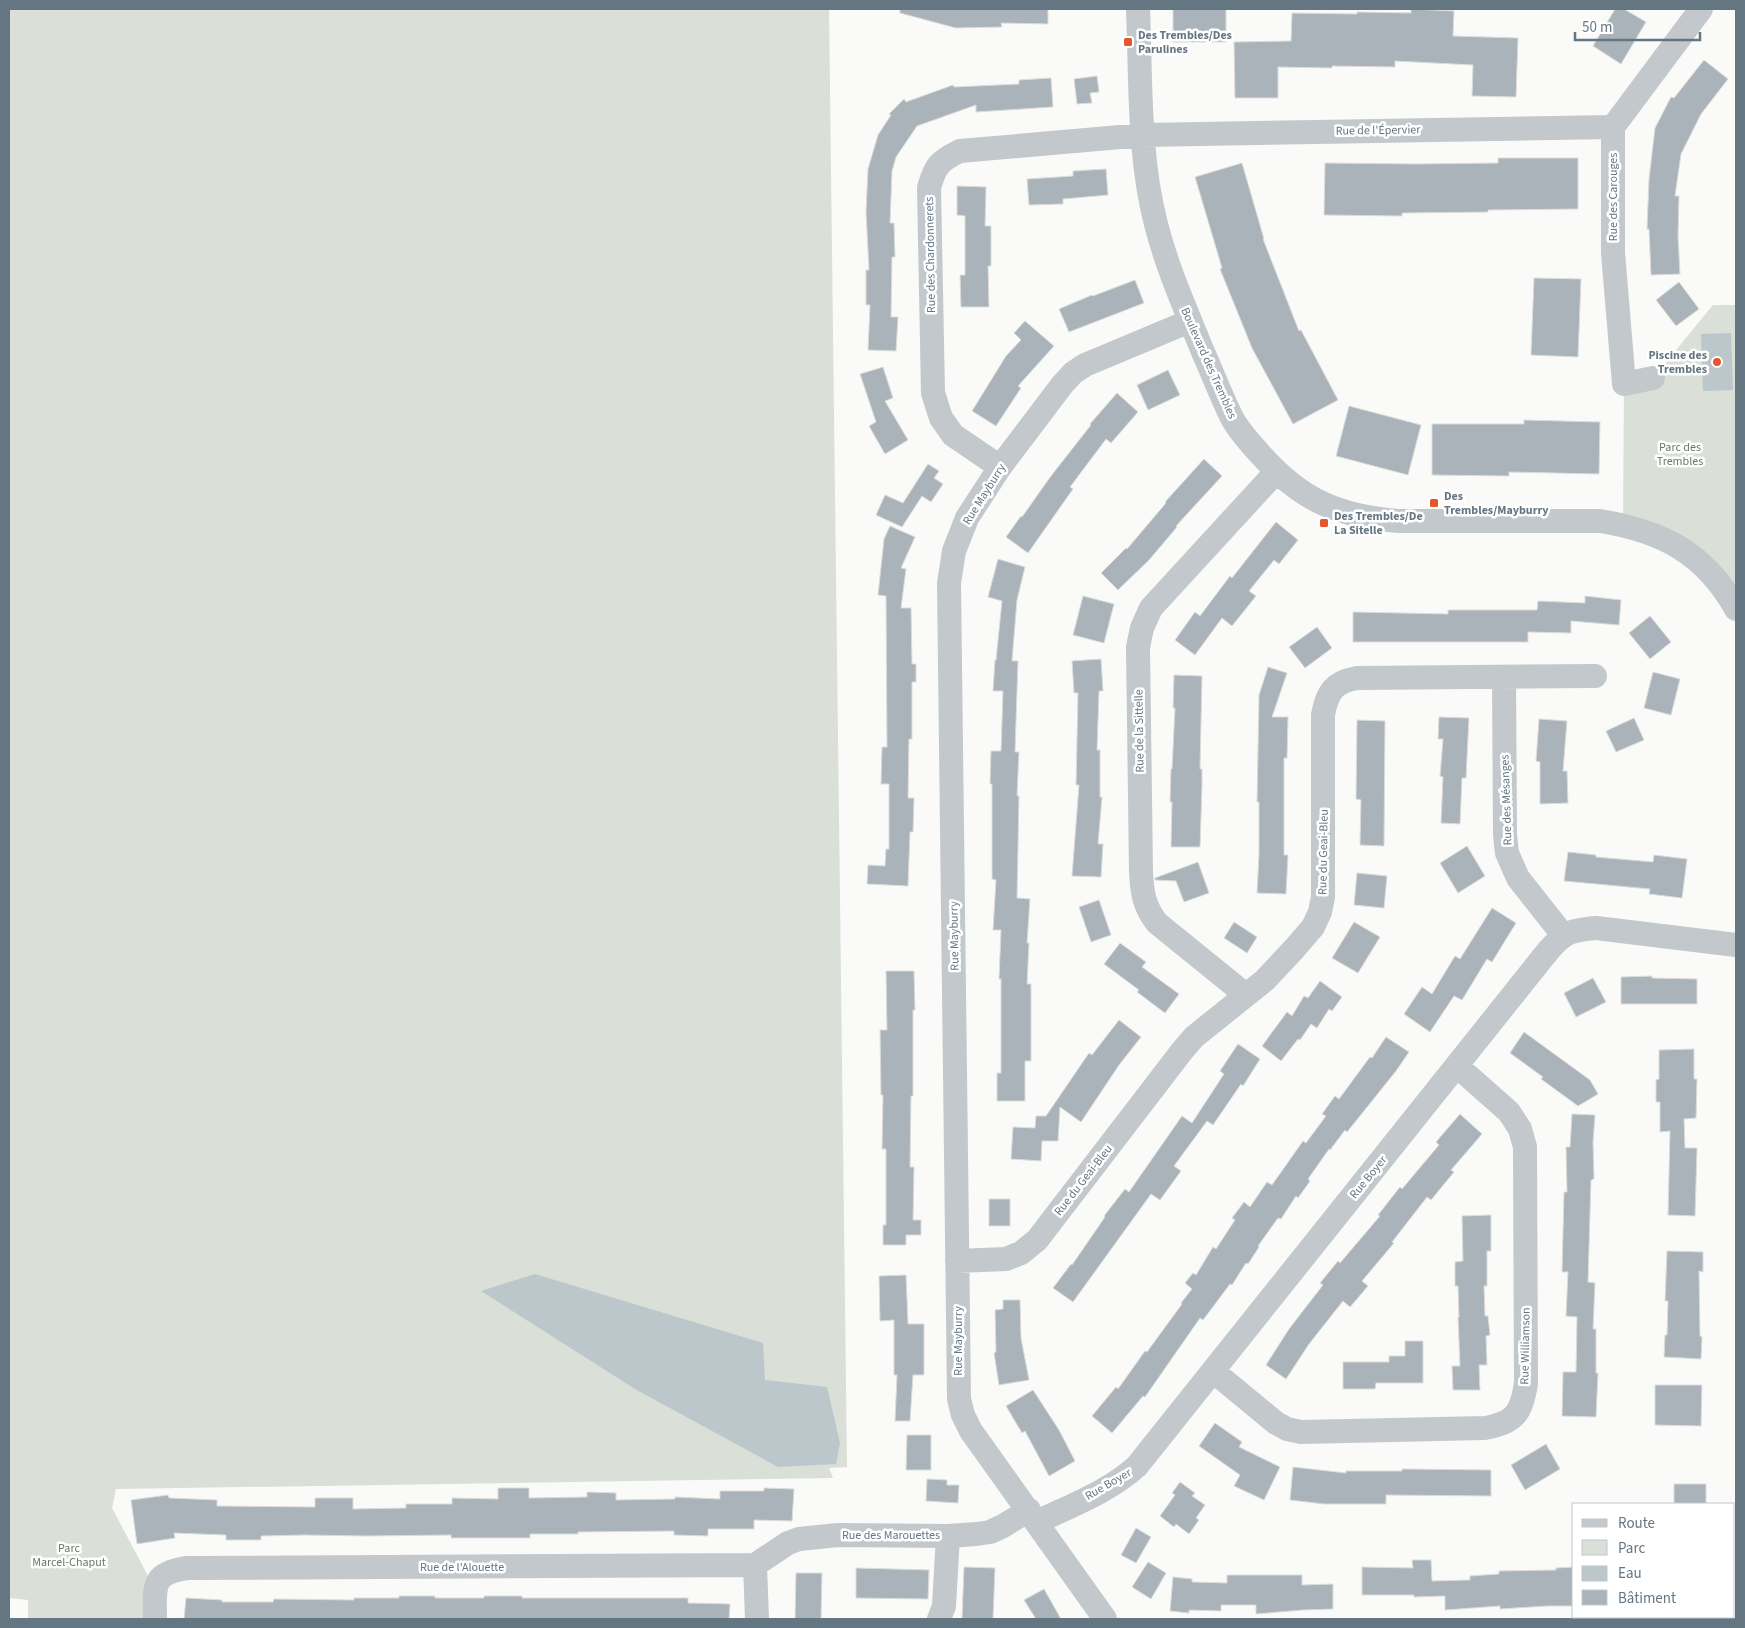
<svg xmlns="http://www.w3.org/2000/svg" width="1745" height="1628" viewBox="0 0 1745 1628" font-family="'Source Sans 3',sans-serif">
<rect width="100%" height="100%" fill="#fafaf8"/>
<path fill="#dadfd7" d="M9 9H829L847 1467 829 1468 833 1478 116 1489 112 1508 155 1589V1619H28V1600L9 1598Z
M1713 305H1736V609L1714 578 1623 524 1624 384 1653 378Z"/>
<path fill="#bbc7cb" d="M1731 333 1733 390 1703 391 1701 334Z
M535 1274 763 1343 765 1380 827 1387 840 1443 836 1464 778 1467 635 1389 481 1291Z"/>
<path fill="#aab3b9" stroke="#dcdcda" d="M900 9H1048V24L1001 23 1002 27 956 28 900 13Z
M1173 9H1226V42H1173Z
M1411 9 1454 11 1453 36 1518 38 1516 97 1472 96 1473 65 1395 61V67L1332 66V68L1278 67V98H1235L1234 42 1291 41 1292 13 1357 14V12L1411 13Z
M1615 9H1624L1646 22 1621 64 1593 46Z
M1704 60 1728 79 1701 114 1681 154 1675 196H1679L1678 236 1680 274 1651 275 1649 229H1647L1649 179 1655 128 1671 97 1674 98Z
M1097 76 1099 92 1090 93 1092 103 1077 104 1074 79Z
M1051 78 1053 107 976 112V105L917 126 896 157 892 171 890 223H894L895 257H892L891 317H898L896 351 868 350 870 305H866V270H869L866 212 868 169 878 135 891 115 889 114 904 99 906 102 953 85 954 87 1019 84V80Z
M1498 158H1578V209L1488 210V212L1402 213V216L1324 215 1325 163 1416 164 1498 163Z
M1242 163 1264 239H1263L1299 331 1301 330 1338 400 1293 424 1252 348 1220 269 1222 268 1195 177Z
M1106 169 1108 195 1063 199V204L1029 205 1027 179 1073 176V171Z
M957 186 986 187 985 226H991V266H988L989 307H961L960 275H965V216L957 215Z
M1534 278 1581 279 1578 357 1531 355Z
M1135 280 1144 303 1069 332 1059 309 1092 295 1093 296Z
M1679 282 1699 309 1676 326 1656 300Z
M1025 321 1054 346 1018 386 1021 388 996 426 972 411 1006 356 1021 340 1014 333Z
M883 367 893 398 885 401 908 440 885 454 869 426 876 422 860 374Z
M1168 370 1180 395 1148 410 1137 385Z
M1117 393 1138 412 1111 443 1106 439 1070 487 1073 489 1028 553 1006 537 1021 516 1022 517 1051 476 1091 425 1090 424Z
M1349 406 1421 425 1408 475 1336 456Z
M1524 420 1600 422 1599 474 1509 472V476L1432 475V424H1524Z
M1204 459 1222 476 1176 526 1177 527 1149 560 1118 590 1101 573 1126 548 1127 549 1166 503 1165 502Z
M928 464 939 471 934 478 943 484 931 502 922 496 902 527 876 515 885 495 903 503Z
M1276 522 1298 540 1279 564 1274 560 1249 591 1256 596 1232 626 1222 618 1195 655 1175 640 1195 612 1200 616 1230 576 1232 578Z
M890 526 915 537 901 568 906 569 901 608H911L912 664H916V682H912V739H909L908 798H914L913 832H910L908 886 867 884 868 865 885 866 886 849H889V784H881L882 747H887L886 596 878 595 884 539Z
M998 559 1025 567 1017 600 1012 661H1018L1015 752H1019L1017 796H1019L1017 898 1030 899 1027 943H1029L1027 984H1031V1061H1025V1101H997V1073H1001V979H999L1001 930H993L996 880 992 879V784H990L991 751H1001L1003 691H993L995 660H996L1002 601 988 597Z
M1083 596 1114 604 1104 643 1073 635Z
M1585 596 1621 600 1619 625 1571 621V633L1528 632V642H1353V612L1448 614V610H1537L1538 601 1585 603Z
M1650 616 1671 642 1650 659 1629 633Z
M1317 627 1332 648 1305 668 1289 647Z
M1101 659 1103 691H1099L1097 750H1100V797H1102L1098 844H1103L1101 877 1072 876 1079 785H1076L1078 693H1074L1072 661Z
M1268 667 1287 673 1272 717H1288L1287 758H1284V855H1288L1286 894 1257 893 1259 854V802H1257L1259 695Z
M1653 672 1680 679 1671 715 1644 708Z
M1174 675 1202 676 1200 769H1202V786L1200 847H1171L1172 802H1170L1171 769H1172L1175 708H1173Z
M1439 717 1469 718 1466 778H1462L1460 824 1441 823 1443 777 1440 776 1443 739H1438Z
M1634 718 1644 740 1616 752 1606 731Z
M1539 719 1567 721 1563 771H1567L1568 803 1540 804V762L1536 761Z
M1357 720 1385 721 1384 846 1360 845 1361 800 1356 799Z
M1467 846 1485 876 1458 893 1440 863Z
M1568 852 1596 855V857L1653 862 1654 855 1687 859 1682 898 1649 894 1650 889 1564 881Z
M1198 862 1209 893 1184 902 1176 881 1155 880V878Z
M1357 873 1387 876 1384 908 1354 905Z
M1099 900 1111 935 1091 942 1079 907Z
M1492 908 1516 923 1492 962 1487 959 1462 1000 1454 996 1430 1032 1404 1014 1422 987 1432 994 1455 956 1460 959Z
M1234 922 1257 937 1247 953 1224 938Z
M1354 922 1380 937 1358 973 1332 958Z
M1120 943 1146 962 1142 967 1179 994 1165 1013 1137 992 1139 990 1104 964Z
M886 971H914L915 1010H913V1096H911L910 1167H914L913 1220H921V1235H906V1245H883V1225H886V1149H882L883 1095H881L880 1030H887Z
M1652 976V978L1697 979V1004H1621V977Z
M1593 978 1606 1002 1576 1017 1564 993Z
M1320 981 1342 997 1332 1011 1329 1009 1317 1028 1311 1024 1300 1040 1298 1039 1281 1061 1262 1046 1287 1012 1292 1016 1304 996 1308 998Z
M1119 1020 1141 1037 1119 1065 1081 1122 1060 1107 1058 1141H1042L1041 1161 1011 1159 1013 1127 1035 1128 1036 1116H1046L1089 1053 1092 1055Z
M1524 1032 1590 1080 1598 1094 1578 1106 1541 1079 1543 1077 1510 1053Z
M1386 1037 1409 1052 1396 1071 1347 1132 1345 1130 1330 1150 1329 1149 1308 1179 1310 1181 1298 1198 1296 1196 1281 1219 1278 1218 1258 1246 1259 1247 1248 1264 1246 1263 1232 1285 1230 1284 1203 1320 1200 1318 1145 1397 1143 1396 1112 1433 1092 1416 1116 1387 1118 1389 1145 1351 1147 1352 1182 1304 1181 1303 1192 1289 1185 1283 1193 1273 1196 1275 1213 1247 1216 1249 1235 1220 1232 1218 1244 1202 1250 1207 1267 1182 1272 1185 1303 1141 1306 1143 1326 1116 1322 1114 1335 1096 1339 1099 1370 1057 1372 1058Z
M1238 1044 1260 1059 1243 1086 1241 1084 1213 1125 1207 1121 1174 1166 1181 1171 1160 1200 1151 1194 1073 1302 1053 1288 1071 1264 1072 1265 1105 1217 1104 1216 1125 1189 1129 1192 1182 1116 1192 1123 1224 1074 1220 1071Z
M1694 1049V1079H1697L1696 1118 1684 1119 1685 1148H1697L1695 1216 1668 1215 1670 1131 1660 1132V1102H1656V1080L1659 1079V1050Z
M1460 1114 1482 1134 1451 1170 1454 1172 1431 1200 1427 1197 1392 1242 1394 1243 1362 1281 1368 1286 1350 1307 1343 1301 1309 1344 1286 1379 1266 1365 1289 1329 1323 1285 1320 1283 1338 1261 1340 1263 1380 1216 1378 1215 1400 1187 1402 1189 1439 1145 1436 1142Z
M1572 1114 1595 1115 1593 1142 1594 1179 1591 1180 1588 1282 1595 1283 1593 1329H1596V1373H1598L1596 1417 1562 1416 1563 1372H1576L1577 1317 1566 1316 1568 1272H1562L1564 1192H1567L1566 1147H1570Z
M989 1199H1010V1226H989Z
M1491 1215V1251H1487V1286H1484L1485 1316H1488L1490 1335 1486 1336 1487 1365H1479L1480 1390H1453L1452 1366H1460L1458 1317H1459L1458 1286H1455V1262L1463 1261 1462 1216Z
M1667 1251 1703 1252V1272L1699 1271 1700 1336 1702 1337 1701 1359 1664 1357 1665 1335H1667L1668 1301H1665Z
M906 1275 908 1324H924V1375H913L910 1421H895L897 1375H894V1320L880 1321 879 1276Z
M1003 1300H1020L1021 1338 1029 1380 999 1385 994 1353 996 1352 995 1310 1003 1309Z
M1405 1341H1423V1383H1376L1375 1389H1343V1362H1389V1356H1405Z
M1655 1385H1702L1701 1426 1655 1425Z
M1033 1390 1059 1430 1075 1461 1049 1476 1025 1431 1022 1433 1006 1406Z
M1215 1423 1242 1442 1239 1447 1280 1467 1264 1500 1234 1486 1240 1475 1199 1446Z
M907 1435H931V1470H906Z
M1546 1444 1560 1469 1525 1490 1511 1465Z
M1293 1467 1346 1473V1471H1402V1469L1491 1470V1496L1386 1495V1504H1324L1290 1500Z
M927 1479 947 1480V1485H959L958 1503 926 1501Z
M1180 1482 1195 1493 1192 1496 1205 1505 1196 1518 1199 1520 1189 1534 1176 1524 1174 1527 1160 1516 1175 1495 1172 1493Z
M1674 1484H1706V1504H1674Z
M498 1488H529V1498L587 1497V1492L616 1493V1500L675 1499V1497L720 1499V1491H764V1488L794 1489 792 1521 754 1520V1529H708V1536L674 1535V1531L578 1532V1534H530V1538H451V1535L365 1536 304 1535 261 1536V1540H226V1535L174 1533 175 1538 137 1544 131 1500 168 1495 169 1498 217 1500V1506L315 1507V1498H353V1509L406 1508V1504H452V1498L498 1499Z
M1136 1528 1151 1537 1136 1563 1121 1555Z
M1412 1560H1431L1432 1581 1470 1580V1576L1499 1574V1571L1556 1570V1568L1574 1567V1606H1547L1500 1609V1606L1445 1610V1596L1414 1597V1595H1362V1567L1413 1568Z
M1148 1562 1166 1573 1151 1599 1132 1587Z
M964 1567 995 1568 993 1619H962Z
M856 1568 929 1570 928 1599 856 1598Z
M796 1573H822L821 1619H795Z
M1227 1575H1302V1585L1333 1584V1609L1303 1610 1256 1614V1605H1221V1611L1189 1610V1613L1170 1611 1173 1577 1192 1579V1582L1227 1583Z
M1044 1589 1061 1619H1036L1024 1600Z
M399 1596H435V1598H484V1596H522V1598H688V1603L730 1604 729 1619H184L186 1598 222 1600V1602H273L274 1599 354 1600V1598H399Z"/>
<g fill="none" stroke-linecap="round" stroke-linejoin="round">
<path stroke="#c3c8cc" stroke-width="24" d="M1138 9C1141 80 1138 155 1156 224 1167 268 1186 310 1203 352 1213 374 1221 396 1232 418 1239 431 1250 443 1260 454 1301 500 1337 516 1398 521H1600C1662 531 1705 553 1736 609
M1653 378 1624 384 1613 253V127L1701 9
M1000 467 953 435 941 418 933 393 929 188C935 166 939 161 960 151L1143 135 1613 127
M1504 677 1505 835 1507 853 1518 878 1563 935
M1246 995 1157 923C1144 906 1142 893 1141 872L1138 647 1142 628 1151 608 1276 472
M957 1261 1006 1259 1021 1253 1037 1240 1182 1051 1194 1037 1265 980 1295 948 1313 927 1320 912 1323 897V715C1327 692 1334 682 1357 678L1595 676
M1213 1371 1276 1423 1287 1429 1301 1432 1485 1428C1515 1423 1522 1412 1526 1383L1525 1147 1520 1129 1509 1112 1457 1066
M1037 1522C1070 1506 1110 1491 1137 1466L1548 951C1564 932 1572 930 1596 928L1736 945
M755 1565 788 1543 799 1539 838 1535 948 1536 977 1534 990 1532 1003 1526 1029 1510
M155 1619C155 1587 150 1573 188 1568L755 1565 757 1619
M939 1619 944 1606 948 1536
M1105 1619 971 1431 963 1415 959 1399 949 583 954 551 967 518 1000 467 1062 385 1073 373 1085 365 1190 321"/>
</g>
<g fill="#e4572e" stroke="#fff" stroke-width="2">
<rect x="1123" y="37" width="10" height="10" rx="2.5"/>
<circle cx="1717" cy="362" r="5"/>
<rect x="1429" y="498" width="10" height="10" rx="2.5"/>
<rect x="1319" y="518" width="10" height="10" rx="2.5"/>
</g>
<g text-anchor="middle" stroke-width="5" stroke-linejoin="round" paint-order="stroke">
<g font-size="12" font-weight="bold" fill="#657683" stroke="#fff" text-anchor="start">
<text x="1138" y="39">Des Trembles/Des<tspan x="1138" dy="14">Parulines</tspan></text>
<text x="1707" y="359" text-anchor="end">Piscine des<tspan x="1707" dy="14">Trembles</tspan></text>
<text x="1444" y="500">Des<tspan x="1444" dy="14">Trembles/Mayburry</tspan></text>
<text x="1334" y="520">Des Trembles/De<tspan x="1334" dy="14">La Sitelle</tspan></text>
</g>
<g font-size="12" fill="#657683" stroke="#fff">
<text transform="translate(1378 130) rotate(-1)" y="4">Rue de l'Épervier</text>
<text transform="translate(1613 197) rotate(-90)" y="4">Rue des Carouges</text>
<text transform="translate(930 255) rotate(-91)" y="4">Rue des Chardonnerets</text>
<text transform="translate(1209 363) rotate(66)" y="4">Boulevard des Trembles</text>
<text transform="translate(984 494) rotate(-58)" y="4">Rue Mayburry</text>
<text transform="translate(1139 731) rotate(-91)" y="4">Rue de la Sittelle</text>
<text transform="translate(1506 800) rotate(-92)" y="4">Rue des Mésanges</text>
<text transform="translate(1323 852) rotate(-89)" y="4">Rue du Geai-Bleu</text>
<text transform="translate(954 936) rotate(-91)" y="4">Rue Mayburry</text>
<text transform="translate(1368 1177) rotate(-51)" y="4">Rue Boyer</text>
<text transform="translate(1083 1180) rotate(-52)" y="4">Rue du Geai-Bleu</text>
<text transform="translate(958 1341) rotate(-90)" y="4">Rue Mayburry</text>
<text transform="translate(1525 1346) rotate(-89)" y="4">Rue Williamson</text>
<text transform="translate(1108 1484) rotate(-30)" y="4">Rue Boyer</text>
<text x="891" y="1539">Rue des Marouettes</text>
<text x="462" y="1571">Rue de l'Alouette</text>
</g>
<g font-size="12" fill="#687a64" stroke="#fff">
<text x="1680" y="451">Parc des<tspan x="1680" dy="14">Trembles</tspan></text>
<text x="69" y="1552">Parc<tspan x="69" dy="14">Marcel-Chaput</tspan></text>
</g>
</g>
<rect width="1745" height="1628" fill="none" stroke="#657683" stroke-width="20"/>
<rect x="1572" y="1503" width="162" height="115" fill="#ffffff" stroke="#c1c8cd"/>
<rect x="1582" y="1519" width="25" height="8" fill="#c3c8cc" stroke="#c1c8cd"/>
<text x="1618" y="1528" font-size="15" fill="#657683">Route</text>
<rect x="1582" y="1540" width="25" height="15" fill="#dadfd7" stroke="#c1c8cd"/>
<text x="1618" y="1553" font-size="15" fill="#657683">Parc</text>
<rect x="1582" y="1566" width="25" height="15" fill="#bbc7cb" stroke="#c1c8cd"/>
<text x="1618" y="1578" font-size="15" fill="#657683">Eau</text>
<rect x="1582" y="1590" width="25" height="15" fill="#aab3b9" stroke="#c1c8cd"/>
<text x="1618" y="1603" font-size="15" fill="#657683">Bâtiment</text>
<path d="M1575 32v8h125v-8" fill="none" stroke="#657683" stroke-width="2.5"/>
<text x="1582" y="32" font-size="15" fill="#657683" stroke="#ffffff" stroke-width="4" paint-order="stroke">50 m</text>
</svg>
